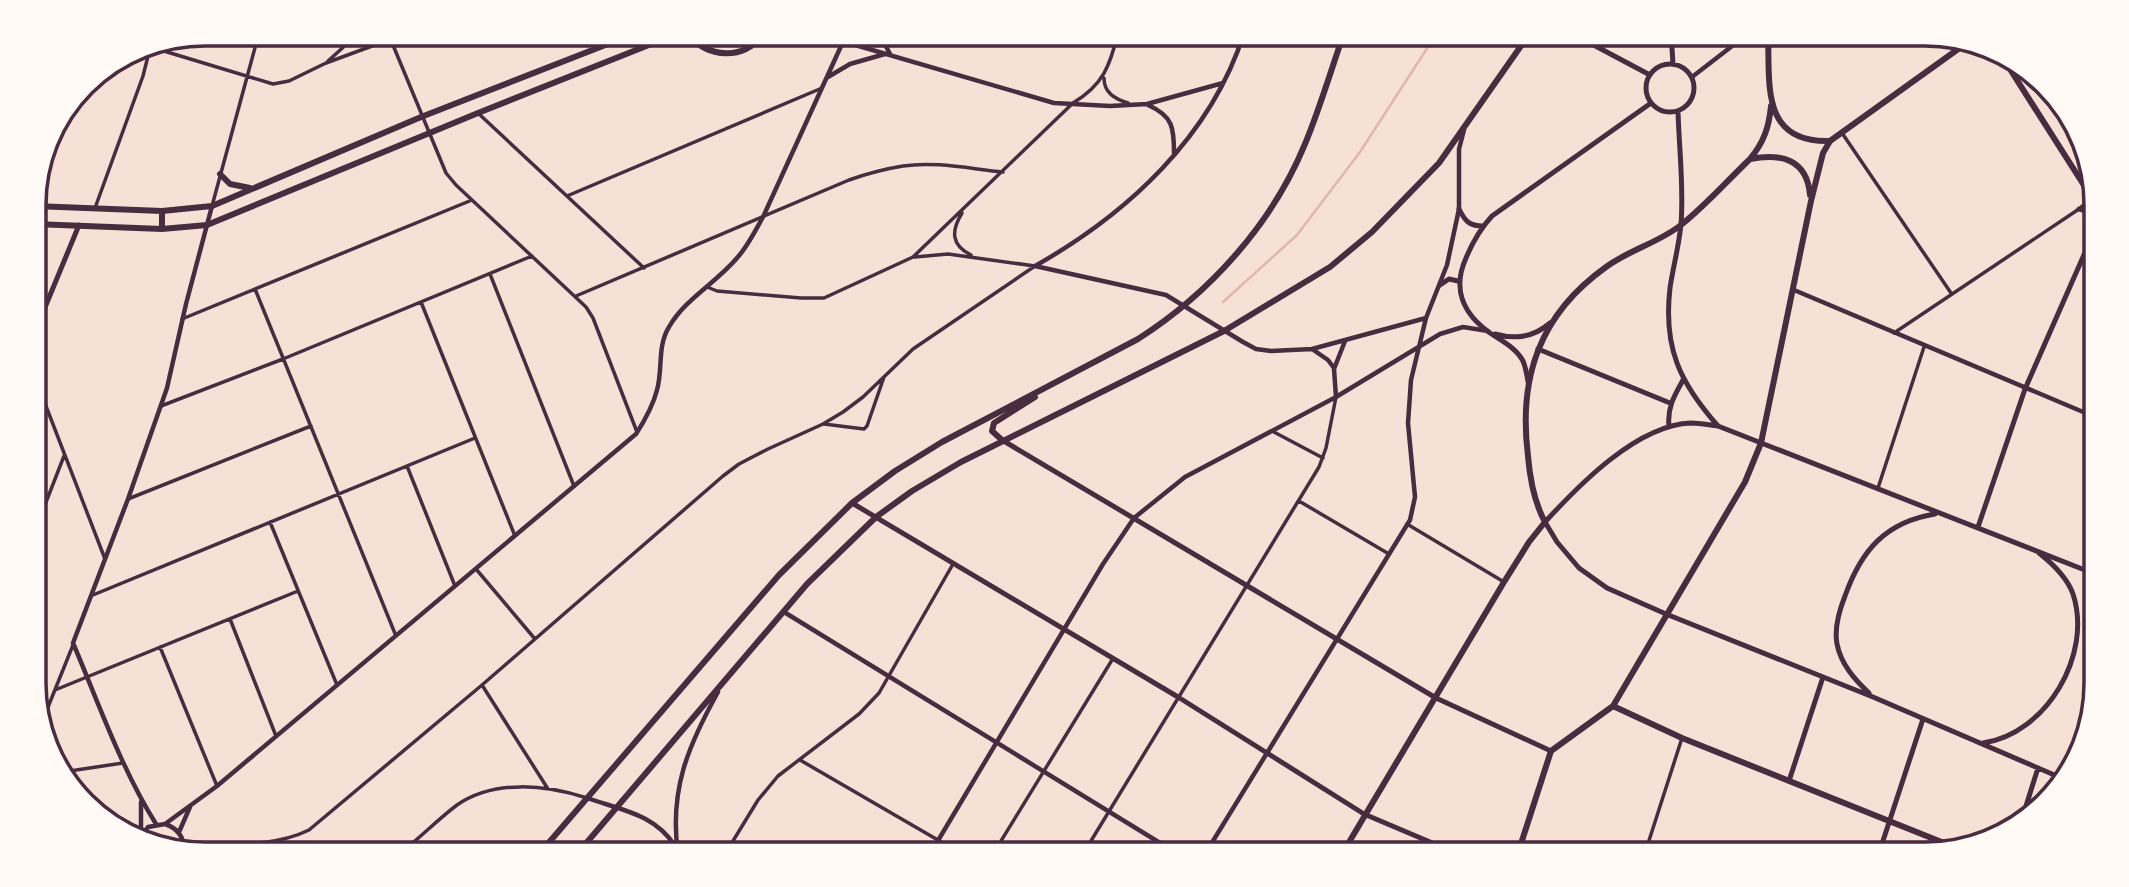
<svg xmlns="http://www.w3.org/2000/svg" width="2129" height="887" viewBox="0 0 2129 887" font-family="Helvetica,sans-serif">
<rect width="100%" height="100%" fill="#f7e1d7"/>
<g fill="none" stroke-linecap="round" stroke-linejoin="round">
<path stroke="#dcb8b0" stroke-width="2.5" d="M1223 302 1297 235 1360 152 1437 33"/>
<path stroke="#4a2c40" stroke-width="3.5" d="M388 33 446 173 456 185 586 307 593 318 637 432
M144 45 273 84 289 81 326 63 391 39
M328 61 359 33
M1104 78C1104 93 1115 99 1128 103
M479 114 644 268
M1842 133 1951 293
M567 196 822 88
M212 206 259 33
M95 208 143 76 151 44
M962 213C951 231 951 245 971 255
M915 257 948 254 1035 266
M490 274 574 486
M707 287 717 291 801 298H824L913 257 1073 103C1103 85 1110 66 1118 33
M255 289 396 636
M576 296 849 180C866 174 884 169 903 166 935 161 971 169 1003 172
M421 302 515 536
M182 319 472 200
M1894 333 2079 209 2091 198
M34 386 44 401 105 559
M161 406 283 359 532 256
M824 424 864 429 867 426 884 377
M1272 431 1323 458
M407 466 455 586
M1878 488 1924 347
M128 499 311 426
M1299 501 1389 554
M270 522 337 685
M1407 524 1504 582
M34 533 64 456
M476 569 535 639
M93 595 475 438
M230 619 276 736
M160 647 217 786
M482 685 548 789
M55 690 298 591
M42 722 73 645
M800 760 962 854
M63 772 123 763
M265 843 272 854
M184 845C225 844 273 848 309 830L482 685 723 476 739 464 768 449 823 424 843 412 863 397 913 349 1035 266
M730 847 742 854
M1645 853 1682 738
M399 854C419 839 437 820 457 805 495 779 546 785 587 798
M725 854 758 800 778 776 859 714 879 693 953 564
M993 854 1112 660
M1083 854 1319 467 1326 448 1336 397"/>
<path stroke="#4a2c40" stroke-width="4.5" d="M814 33 1054 103 1110 106 1147 104 1223 83
M879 33 890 54
M828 77 850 64 885 54
M1692 77 1749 33
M1148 105C1173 116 1174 128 1174 153
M1035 266 1166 295 1243 342 1256 349 1271 351 1312 349 1426 318
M1035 266C1127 214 1211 137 1244 33
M1794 290 2095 417
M1312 349 1328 360 1334 368
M1336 397 1334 369 1345 341
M784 612 1178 854
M587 798C621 810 655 814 675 846
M141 802V833
M156 824C121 768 99 704 73 643L128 499 167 388 186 304 212 206
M165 824 217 786 636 434C645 420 653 406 657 390 663 369 657 346 669 327 685 299 716 283 737 258 748 246 755 231 763 217L847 33
M179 832 190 807
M138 840 148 827 165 824C177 828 184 837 184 850
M678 854C669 790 688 746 718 692
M930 854 1103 564 1134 518 1185 477 1336 397 1440 334 1463 327 1488 331
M1205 854 1410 520 1415 497 1408 423 1411 380 1426 318 1447 265 1459 209V149L1464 130"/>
<path stroke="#4a2c40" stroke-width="5" d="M1571 33 1650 75
M1671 33 1673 64
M1646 88a24 24 0 1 1 48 0a24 24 0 1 1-48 0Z
M1678 111C1679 148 1684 187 1681 224 1679 246 1673 267 1670 288 1663 348 1680 383 1718 426
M1459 209C1465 221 1469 226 1483 226
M2079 209C2088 212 2092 215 2094 225
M1440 285 1449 279 1458 281
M34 334 79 225
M1495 334C1516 340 1534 337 1550 323
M1538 349 1670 403
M1528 382C1527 375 1526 368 1523 361 1516 348 1502 341 1490 333 1463 314 1452 289 1466 258 1473 241 1480 229 1492 216L1651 103
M1669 427C1667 408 1674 396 1683 380
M1002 440 1436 698 1551 751
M852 503 1178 697 1364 814 1456 853
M1978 527 2025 389 2094 232
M1869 693C1854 679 1841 664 1837 644 1834 628 1839 611 1845 596 1861 551 1885 522 1935 514
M1983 743C2046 734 2093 655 2073 594 2067 577 2053 564 2039 553
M2059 777 1873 697 1666 614 1607 588 1579 568 1557 542 1545 522C1579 485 1637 425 1691 423 1700 423 1709 425 1718 426L2095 574
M1789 781 1823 677
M2020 825 2038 768
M1879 853 1923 719"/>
<path stroke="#4a2c40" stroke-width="6" d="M687 33C708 59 744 61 764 33
M2001 55 2094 201
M2043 87 2074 133
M1750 159C1781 153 1807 159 1810 195
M220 174 230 184 250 188
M34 206 162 211 212 206 421 117 636 33
M34 224 162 229 207 225 478 113 679 33
M162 229V211
M1613 706 1682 738 1954 847
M1518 853 1551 751 1613 706 1745 482 1761 443 1811 201 1823 153 1830 141
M1342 854 1504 582 1529 542 1545 522C1534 502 1530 480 1528 456 1518 377 1540 314 1606 267 1629 250 1658 243 1681 225 1705 206 1727 181 1750 159 1764 142 1769 127 1771 106"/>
<path stroke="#4a2c40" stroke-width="6" d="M1768 33C1770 84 1760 143 1830 141L1968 42
M1002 440 992 431 994 423 1035 397
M539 854 779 575 852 503 895 471 942 442 1138 339C1210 293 1272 224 1305 144 1320 108 1331 70 1344 33
M577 854 807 584 876 517 912 491 961 462 1224 331 1330 267 1372 232 1439 163 1530 33"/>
</g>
<path d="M0 0H2129V887H0ZM205 46H1925A159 159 0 0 1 2084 205V683A159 159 0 0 1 1925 842H205A159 159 0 0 1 46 683V205A159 159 0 0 1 205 46Z" fill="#fffaf5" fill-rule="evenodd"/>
<path fill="none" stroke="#4a2c40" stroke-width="3.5" d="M205 46H1925A159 159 0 0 1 2084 205V683A159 159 0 0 1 1925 842H205A159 159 0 0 1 46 683V205A159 159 0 0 1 205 46Z"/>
</svg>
